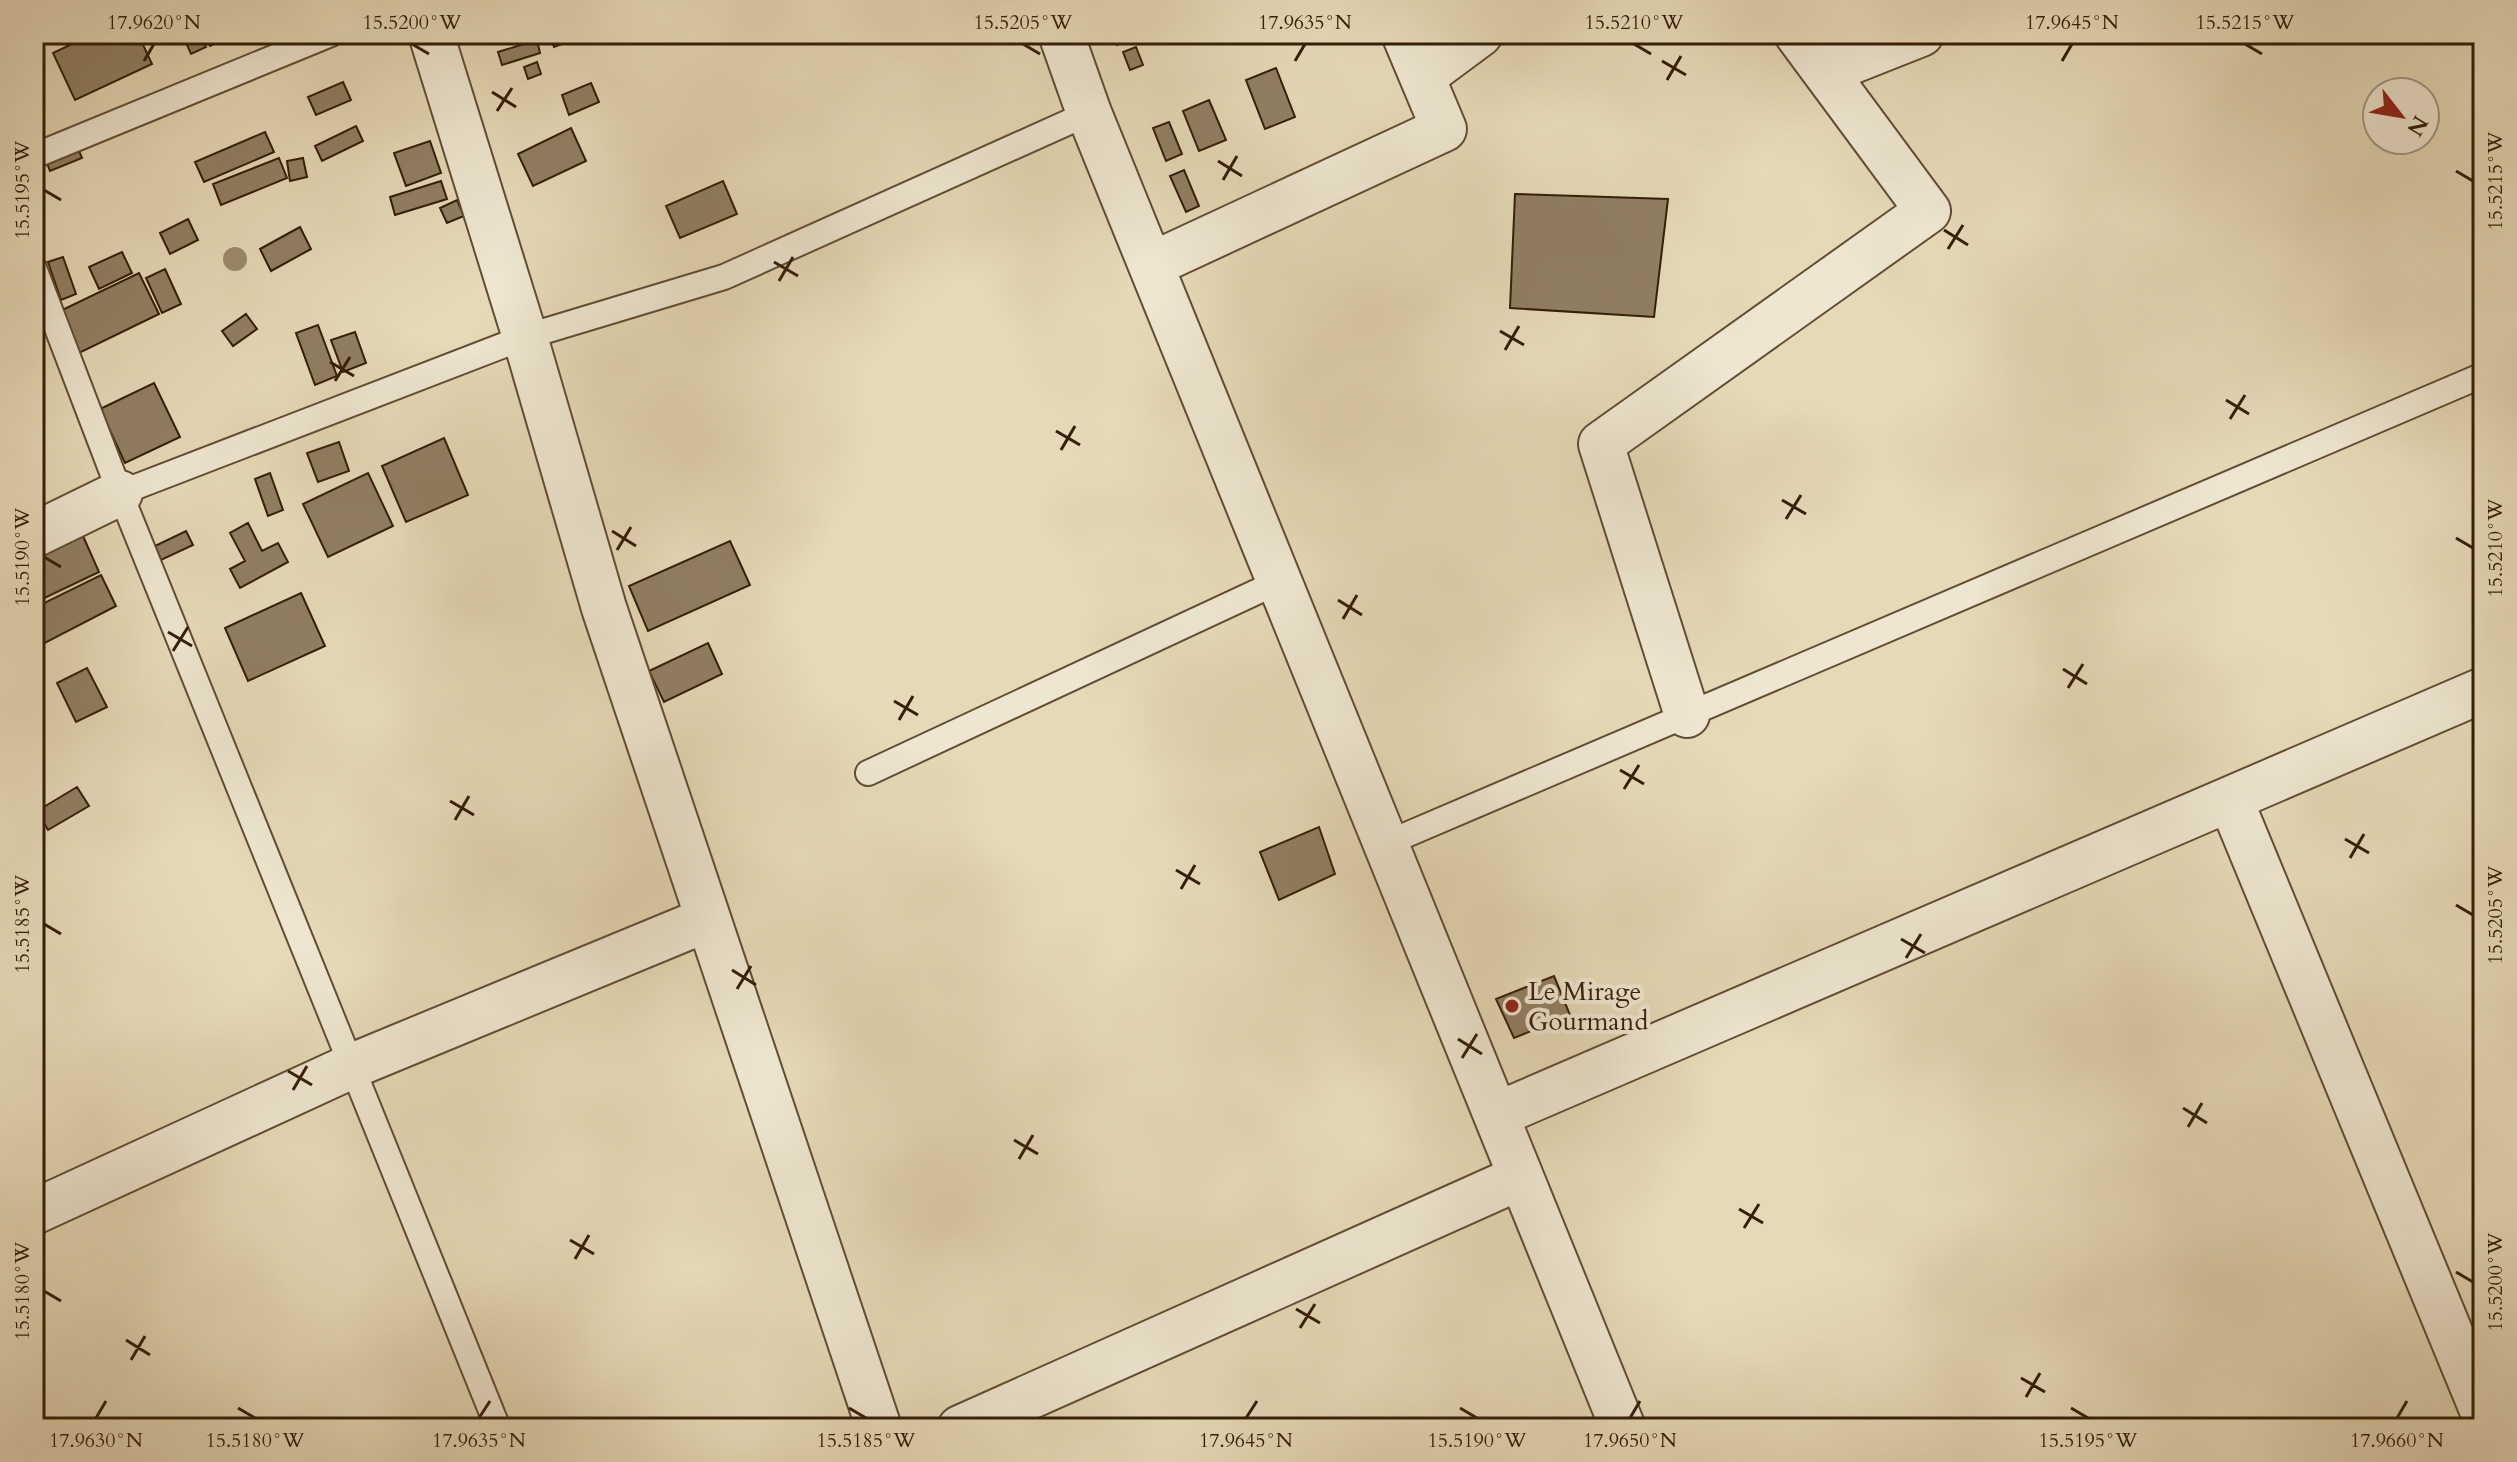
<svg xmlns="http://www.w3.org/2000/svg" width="2517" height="1462" viewBox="0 0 2517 1462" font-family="Cardo,serif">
<rect width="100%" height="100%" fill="#e5d9b7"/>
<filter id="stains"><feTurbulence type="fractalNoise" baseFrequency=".0025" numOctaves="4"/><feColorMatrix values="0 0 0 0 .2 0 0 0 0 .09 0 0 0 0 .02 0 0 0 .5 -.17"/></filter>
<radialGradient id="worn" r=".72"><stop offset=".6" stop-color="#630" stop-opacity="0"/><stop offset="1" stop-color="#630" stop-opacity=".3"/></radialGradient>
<path fill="#907f63" stroke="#331e08" stroke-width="2" d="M93 34H138L152 64 75 100 53 53Z
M188 34H201L206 47 191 54 183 36Z
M204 34H236L210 46Z
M549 34H589L554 47Z
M1112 34H1137L1138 36 1117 45Z
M537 40 540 53 502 65 498 52Z
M1136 47 1143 65 1130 70 1123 52Z
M537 62 541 74 528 79 524 67Z
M1276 68 1295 117 1265 129 1246 80Z
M343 82 351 100 316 115 308 97Z
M591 83 599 102 569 115 562 95Z
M1209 100 1226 140 1199 151 1183 111Z
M1169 122 1182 154 1166 161 1153 128Z
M356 126 363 141 322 161 315 146Z
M571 128 586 161 533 186 518 154Z
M265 132 274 152 204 182 195 162Z
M75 141 82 158 50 171 43 153Z
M430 141 441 173 406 186 394 153Z
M279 158 287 178 221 205 213 184Z
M303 158 307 177 290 181 287 161Z
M1184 170 1199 206 1186 212 1170 176Z
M441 181 447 199 395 215 390 197Z
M723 181 737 214 680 238 666 206Z
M1515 194 1668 199 1654 317 1510 308Z
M457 200 464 216 447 223 440 208Z
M188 219 198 240 170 254 160 233Z
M300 227 311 249 271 271 260 249Z
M122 252 132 273 99 289 89 267Z
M63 257 76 294 61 300 48 262Z
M165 269 181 304 162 313 146 278Z
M139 273 159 314 77 354 58 312Z
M246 314 257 329 233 346 222 331Z
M318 325 337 376 315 385 296 333Z
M355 332 366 363 343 372 331 340Z
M154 383 180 437 125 463 100 409Z
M444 438 468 495 406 522 382 466Z
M339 442 349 471 318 482 307 453Z
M270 473 283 510 268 516 255 479Z
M368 473 393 526 328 557 303 504Z
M248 523 262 551 278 543 288 562 240 588 230 569 245 561 230 533Z
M186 531 193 545 161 560 155 546Z
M83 536 99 572 34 603V559Z
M730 541 750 585 648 631 629 586Z
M101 575 116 606 37 647 34 642V608Z
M301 593 325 646 248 681 225 628Z
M708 643 722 674 664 702 649 671Z
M87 668 107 707 76 722 57 683Z
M77 787 89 806 48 830 37 811Z
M1319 827 1335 874 1279 900 1260 852Z
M1554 976 1570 1015 1514 1038 1496 999Z"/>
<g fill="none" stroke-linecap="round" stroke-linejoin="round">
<g stroke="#604d34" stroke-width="28">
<path id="service" d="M34 156 331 34
M34 268 120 493 498 1428
M120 493 525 337 724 277 1089 113
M868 773 1280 581
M1385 844 2483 375"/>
</g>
<g stroke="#604d34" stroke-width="48">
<path id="minor" d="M431 34 525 337 604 608 879 1428
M1061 34 1089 113 1623 1428
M1825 72 1921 34
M1422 77 1480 34
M1151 265 1444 129 1404 34
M34 535 120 493
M1687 715 1601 444 1928 211 1797 34
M2230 799 2483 1412
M1496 1115 2483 690
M34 1212 352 1066 708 919
M960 1428 1521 1177"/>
</g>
<use href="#service" stroke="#eee6d0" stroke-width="24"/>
<use href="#minor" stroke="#eee6d0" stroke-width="44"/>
</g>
<circle fill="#9b8b6f" cx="235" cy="259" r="12"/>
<path fill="none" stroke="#331e08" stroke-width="3" d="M412 44 429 54M1023 44 1040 54M1634 44 1651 54M2245 44 2262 54M144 61 154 44M1295 61 1305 44M1662 61 1686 75M2062 61 2072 44M1667 80 1681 56M492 92 516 107M497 111 512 88M1218 161 1242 176M2456 171 2473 181M1223 180 1237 156M44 190 61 200M1944 230 1968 245M1948 249 1963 225M774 262 798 276M779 281 793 257M1500 331 1524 345M1505 350 1519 326M330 362 354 376M335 381 350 357M2226 400 2249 414M2230 419 2245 395M1056 431 1080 445M1061 450 1075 426M1782 500 1806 514M1786 519 1801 495M612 531 636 546M2456 538 2473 548M617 550 631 527M44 557 61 567M1338 600 1362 615M1343 619 1357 595M168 632 192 646M173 651 188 627M2063 669 2087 684M2068 688 2083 664M894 701 918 715M899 720 913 696M1620 770 1644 784M1624 789 1639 765M450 801 474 815M455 820 469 796M2345 839 2369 853M2350 858 2364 834M1176 870 1200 884M1181 889 1195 865M2456 905 2473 915M44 924 61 934M1901 939 1925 953M1906 958 1921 934M732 970 756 985M737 989 751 966M1458 1039 1482 1054M1462 1058 1477 1034M288 1071 312 1085M293 1090 307 1066M2183 1108 2207 1123M2188 1127 2202 1103M1014 1140 1038 1154M1019 1159 1033 1135M1739 1209 1763 1223M1744 1228 1759 1204M570 1240 594 1254M575 1259 589 1235M2456 1272 2473 1282M44 1291 61 1301M1296 1309 1320 1323M1300 1328 1315 1304M126 1340 150 1355M131 1360 145 1336M2021 1378 2045 1392M2026 1397 2040 1373M238 1408 255 1418M849 1408 866 1418M1460 1408 1477 1418M2071 1408 2088 1418M96 1418 106 1401M479 1418 490 1401M1246 1418 1257 1401M1630 1418 1640 1401M2397 1418 2407 1401"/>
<circle fill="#8f2418" stroke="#eee6d0" stroke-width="3" cx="1512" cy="1006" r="8"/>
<g text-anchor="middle" stroke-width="8" stroke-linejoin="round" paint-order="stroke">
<g font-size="26" fill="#331e08" stroke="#eee6d0" text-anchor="start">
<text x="1528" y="1000">Le Mirage<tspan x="1528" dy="30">Gourmand</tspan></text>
</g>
</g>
<rect width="2517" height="1462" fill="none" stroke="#e5d9b7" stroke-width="88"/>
<g transform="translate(2401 116) rotate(121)"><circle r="38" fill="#eee6d0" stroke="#a39680" stroke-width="2"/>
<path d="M0-6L14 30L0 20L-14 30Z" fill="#8f2418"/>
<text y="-12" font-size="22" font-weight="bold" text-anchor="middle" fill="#331e08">N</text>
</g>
<rect x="44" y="44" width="2429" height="1374" fill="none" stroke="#331e08" stroke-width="3"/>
<g font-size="20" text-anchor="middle" fill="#331e08">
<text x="154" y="29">17.9620°N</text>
<text x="412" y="29">15.5200°W</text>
<text x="1023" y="29">15.5205°W</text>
<text x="1305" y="29">17.9635°N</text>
<text x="1634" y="29">15.5210°W</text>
<text x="2072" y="29">17.9645°N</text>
<text x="2245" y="29">15.5215°W</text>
<text transform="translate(2495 181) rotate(-90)" y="7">15.5215°W</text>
<text transform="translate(22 190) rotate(-90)" y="7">15.5195°W</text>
<text transform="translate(2495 548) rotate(-90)" y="7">15.5210°W</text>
<text transform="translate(22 557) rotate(-90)" y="7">15.5190°W</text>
<text transform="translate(2495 915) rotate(-90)" y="7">15.5205°W</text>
<text transform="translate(22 924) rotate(-90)" y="7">15.5185°W</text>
<text transform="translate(2495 1282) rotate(-90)" y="7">15.5200°W</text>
<text transform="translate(22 1291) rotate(-90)" y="7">15.5180°W</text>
<text x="96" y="1447">17.9630°N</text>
<text x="255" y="1447">15.5180°W</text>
<text x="479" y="1447">17.9635°N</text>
<text x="866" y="1447">15.5185°W</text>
<text x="1246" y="1447">17.9645°N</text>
<text x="1477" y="1447">15.5190°W</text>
<text x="1630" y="1447">17.9650°N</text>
<text x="2088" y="1447">15.5195°W</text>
<text x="2397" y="1447">17.9660°N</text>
</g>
<rect width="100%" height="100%" filter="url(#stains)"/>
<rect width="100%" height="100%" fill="url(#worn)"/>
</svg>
